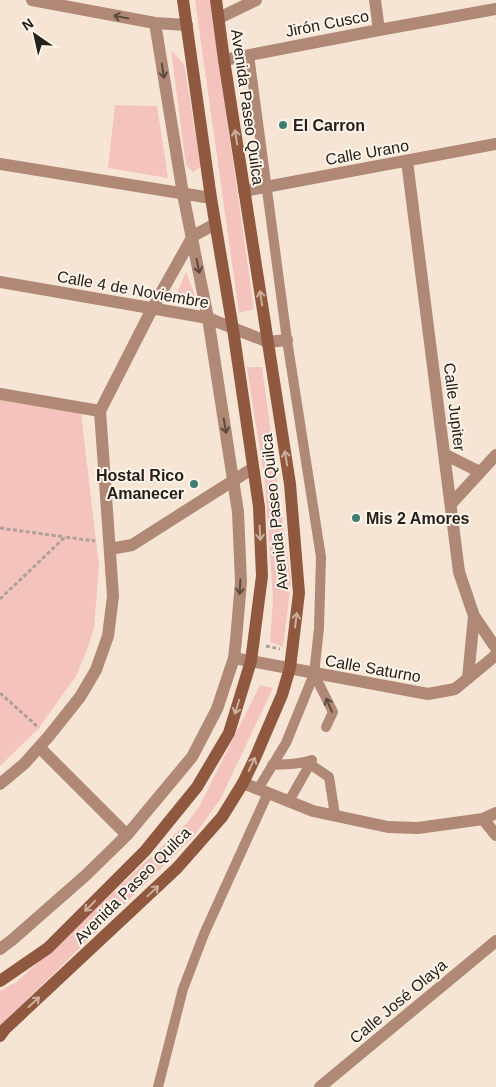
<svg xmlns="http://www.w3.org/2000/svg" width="496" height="1087" viewBox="0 0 496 1087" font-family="Helvetica,sans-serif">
<rect width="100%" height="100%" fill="#f6e5d4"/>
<path fill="#f4c3be" d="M195 0H210L254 309 239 313Z
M171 50 184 64 201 167 193 172 186 165Z
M115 105 157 106 168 178 108 168Z
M186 272 197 301 174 300Z
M262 367 291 582 283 647 270 642 273 599 265 484 247 367Z
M0 400 81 413 99 566 94 628 87 650 76 676 38 729 0 766Z
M260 685 273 688 221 798 194 836 0 1026V991L18 981 187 823 199 807Z"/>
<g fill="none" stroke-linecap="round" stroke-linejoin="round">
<path stroke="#aea194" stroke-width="3" stroke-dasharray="4 2.5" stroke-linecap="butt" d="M0 528 65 537
M0 599 65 537 95 541
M266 646 280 649
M0 693 39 728"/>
<path stroke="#af8876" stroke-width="10" d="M249 55 287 340 321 557 319 628 314 674 286 743 258 789
M314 674 333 712 326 727
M307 762 329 777 335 815
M272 765C285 764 299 765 312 760
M289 801 310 764
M158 1087 183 989 204 934 268 793"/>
<path stroke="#af8876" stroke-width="12" d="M32 0 155 23 187 25
M375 0 379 30
M219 18 256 0
M224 60 379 30 496 9
M407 161 459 572 474 616 496 648
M0 164 211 198
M244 191 496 144
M0 282 208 318 268 342 287 340
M0 394 100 411
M444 454 480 472
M451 504 496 455
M110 549 132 545 253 468
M234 658 428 694 455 689 496 655
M468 678 474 616
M39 747 127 835
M243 783 313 811 388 827 418 828 483 819 496 813
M0 784 24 764 49 736 80 697 96 670 108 636 113 596 100 411 152 309 193 236 215 224
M483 819 496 835
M0 949 12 940 86 875 127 835 192 757 217 709 234 658 236 640 241 582 238 512 208 318 183 194 155 23
M320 1087 496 941"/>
<path stroke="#90593f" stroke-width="12" d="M0 981 48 948 145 851 197 787 229 733 251 661 262 576 259 507 233 329 211 198 183 0
M0 1036 5 1029 177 868 222 817 243 783 255 758 282 695 290 668 299 593 290 484 224 60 216 0"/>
</g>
<defs><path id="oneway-shaft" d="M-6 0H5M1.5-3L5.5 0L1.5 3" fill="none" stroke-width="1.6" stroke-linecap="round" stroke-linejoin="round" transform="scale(1.25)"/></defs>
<g stroke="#5d4a3f">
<use href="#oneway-shaft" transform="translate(121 17) rotate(-169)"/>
<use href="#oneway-shaft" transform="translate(163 71) rotate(81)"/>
<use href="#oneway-shaft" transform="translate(198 266) rotate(79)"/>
<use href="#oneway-shaft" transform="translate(225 426) rotate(81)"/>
<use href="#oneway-shaft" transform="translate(240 587) rotate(93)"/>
<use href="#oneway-shaft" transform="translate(329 705) rotate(-113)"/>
</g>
<g stroke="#ccae9c">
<use href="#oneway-shaft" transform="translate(236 137) rotate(-99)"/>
<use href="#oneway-shaft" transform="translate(261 298) rotate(-99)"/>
<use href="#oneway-shaft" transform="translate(286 458) rotate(-99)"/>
<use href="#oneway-shaft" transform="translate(260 533) rotate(87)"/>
<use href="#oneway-shaft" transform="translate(296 620) rotate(-83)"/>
<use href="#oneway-shaft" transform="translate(237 707) rotate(107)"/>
<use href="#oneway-shaft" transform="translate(252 764) rotate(-65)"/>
<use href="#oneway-shaft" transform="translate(153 891) rotate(-43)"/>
<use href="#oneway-shaft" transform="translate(90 906) rotate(135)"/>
<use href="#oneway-shaft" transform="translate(34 1002) rotate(-42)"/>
</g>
<g fill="#3d7e6e" stroke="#fef4e9" stroke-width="2">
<circle cx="283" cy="125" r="5"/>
<circle cx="194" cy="484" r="5"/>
<circle cx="356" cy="518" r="5"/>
</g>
<g text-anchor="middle" stroke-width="4" stroke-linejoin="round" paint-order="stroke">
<g font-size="16" fill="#26201a" stroke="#fef4e9">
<text transform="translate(327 23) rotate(-11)" y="6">Jirón Cusco</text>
<text transform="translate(248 107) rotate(82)" y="6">Avenida Paseo Quilca</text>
<text transform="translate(367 152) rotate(-10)" y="6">Calle Urano</text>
<text transform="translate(133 289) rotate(10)" y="6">Calle 4 de Noviembre</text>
<text transform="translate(455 407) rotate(83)" y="6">Calle Jupiter</text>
<text transform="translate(274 512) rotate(-96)" y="6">Avenida Paseo Quilca</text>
<text transform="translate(373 668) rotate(10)" y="6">Calle Saturno</text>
<text transform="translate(132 885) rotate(-45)" y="6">Avenida Paseo Quilca</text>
<text transform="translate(398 1001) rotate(-40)" y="6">Calle José Olaya</text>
</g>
<g font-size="16" font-weight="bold" fill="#26201a" stroke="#fef4e9" text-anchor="start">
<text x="293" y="131">El Carron</text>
<text x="184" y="481" text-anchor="end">Hostal Rico<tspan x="184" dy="18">Amanecer</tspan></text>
<text x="366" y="524">Mis 2 Amores</text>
</g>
</g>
<g transform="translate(35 35) rotate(326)" stroke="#fef4e9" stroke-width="4" paint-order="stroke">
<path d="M0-4L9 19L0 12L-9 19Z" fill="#26201a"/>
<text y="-8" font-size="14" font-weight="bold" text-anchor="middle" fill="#26201a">N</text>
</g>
</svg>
